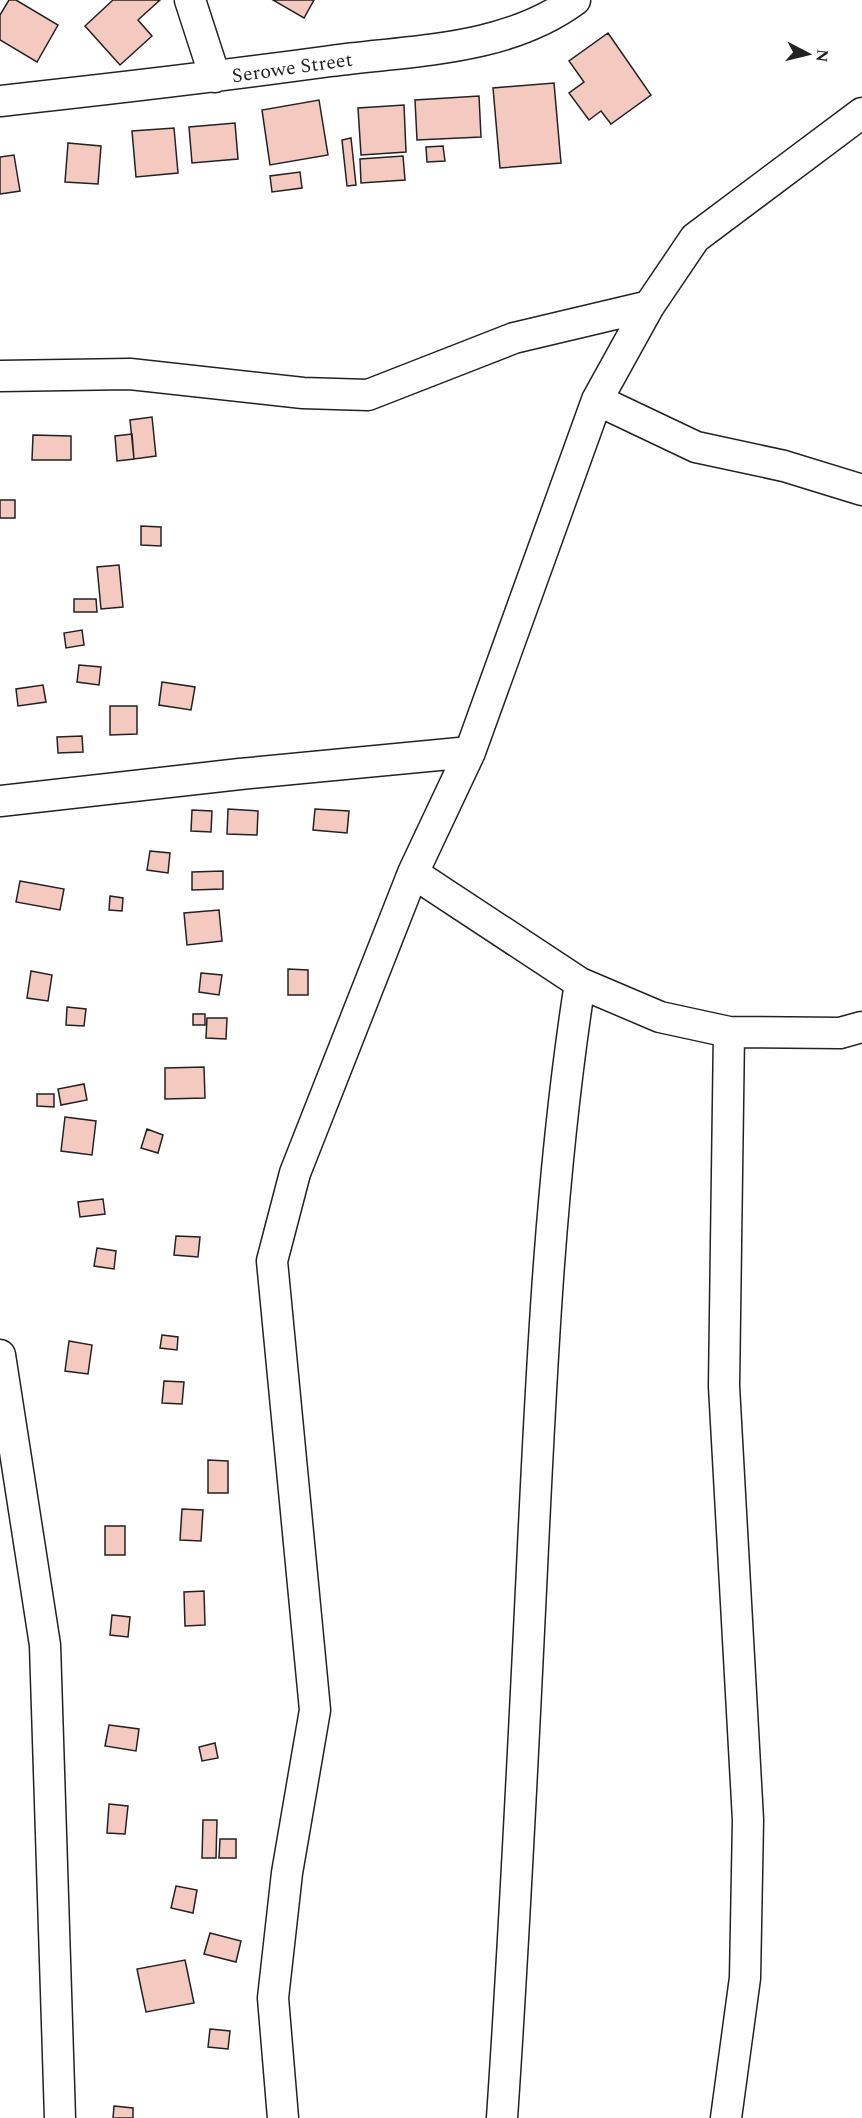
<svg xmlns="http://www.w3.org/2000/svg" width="862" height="2118" viewBox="0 0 862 2118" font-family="Spectral,serif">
<rect width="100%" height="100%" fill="#fff"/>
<path fill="#f3c9c0" stroke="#222" stroke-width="1.5" d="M9 0H16L58 25 37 62 0 40V15Z
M113 0H160L138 20 152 36 120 65 85 26Z
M273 0H314L304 18Z
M608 33 651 95 611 124 601 111 589 120 569 93 584 82 569 61Z
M554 83 561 163 500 168 493 88Z
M479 96 481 137 417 140 415 100Z
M319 100 328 155 270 165 262 110Z
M404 105 406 152 361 155 358 108Z
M235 123 238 159 192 163 189 127Z
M174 128 178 173 136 177 132 131Z
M351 138 356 185 347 186 342 140Z
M68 143 101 146 98 184 65 182Z
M443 146 445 161 427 162 426 147Z
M14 155 20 191 0 194V157Z
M403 156 405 180 361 183 360 159Z
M300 172 302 188 272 192 270 176Z
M152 417 156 456 134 459 130 420Z
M132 434 134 459 117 461 115 436Z
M33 435 71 436V460H32Z
M0 500H15V518H0Z
M141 526 161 527V546L141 545Z
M119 565 123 607 101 609 97 567Z
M74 599H96L97 612H74Z
M82 630 84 645 66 648 64 633Z
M79 665 101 667 99 685 77 682Z
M162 682 195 687 191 710 159 705Z
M43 685 46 702 18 706 16 689Z
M110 706H137V734L110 735Z
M82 736 83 752 58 753 57 737Z
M228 809 258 811 257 835 227 834Z
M315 809 349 811 347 833 313 830Z
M192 810 212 811 211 832 191 831Z
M150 851 170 853 168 873 147 870Z
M223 871V889L192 890V872Z
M20 881 64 889 60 910 16 902Z
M110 896 123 898 122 911 109 910Z
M219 910 222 941 187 945 184 913Z
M288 969 308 970V995H288Z
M31 971 52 975 48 1001 27 998Z
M201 973 222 975 219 995 199 992Z
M67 1007 86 1009 84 1026 66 1025Z
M193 1014H205V1025H193Z
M207 1018H227L226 1039 206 1038Z
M204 1067 205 1098 165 1099V1068Z
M84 1084 87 1100 61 1105 58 1089Z
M37 1094H54V1107L37 1106Z
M65 1117 96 1121 92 1155 61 1151Z
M147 1129 163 1135 158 1153 141 1148Z
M103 1199 105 1214 80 1217 78 1202Z
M176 1236 200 1237 198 1257 174 1255Z
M97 1248 116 1251 114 1269 94 1266Z
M162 1335 178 1337 177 1350 160 1348Z
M69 1341 92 1345 88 1374 65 1371Z
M164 1381 184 1382 182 1404 162 1403Z
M208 1460 228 1461V1493H208Z
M182 1509 203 1510 201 1541 180 1540Z
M105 1526H125V1555H105Z
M204 1591 205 1625 185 1626 184 1592Z
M112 1615 130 1617 128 1637 110 1635Z
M109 1725 139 1729 136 1751 105 1746Z
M215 1743 218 1758 202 1761 199 1747Z
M109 1804 128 1806 125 1834 107 1833Z
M203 1820H217L216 1858H202Z
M220 1839H236V1858H219Z
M176 1886 197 1890 193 1913 171 1908Z
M210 1933 241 1941 236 1962 204 1954Z
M185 1960 194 2003 146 2012 137 1969Z
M210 2029 230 2031 228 2049 208 2047Z
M114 2106 133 2108V2118H113Z"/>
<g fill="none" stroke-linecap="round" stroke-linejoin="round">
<g stroke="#222" stroke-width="33">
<path id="minor" d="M190 0 215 77
M0 101C110 89 221 76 331 61 413 50 506 51 575 0
M0 376 130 374 303 393 368 395 514 338 649 306
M597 400 696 447 784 466 862 490
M0 801 240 774 470 752
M413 873 580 983 660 1017 729 1032 840 1033 862 1027
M0 1355 45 1645 60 2118
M283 2118 273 1998 287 1873 315 1710 272 1261 295 1173 413 873 470 752 597 400 649 306 695 238 862 113
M502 2118C515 1928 524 1737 533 1547 542 1359 551 1169 580 983
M726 2118 745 1978 748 1820 724 1386 729 1032"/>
</g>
<use href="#minor" stroke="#fff" stroke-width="30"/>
</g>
<g text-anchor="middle" stroke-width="4.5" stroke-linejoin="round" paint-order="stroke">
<g font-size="20" fill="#222" stroke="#fff">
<text transform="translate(292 67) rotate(-8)" y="7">Serowe Street</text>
</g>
</g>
<g transform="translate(808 54) rotate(97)" stroke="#ffffff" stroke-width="4.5" paint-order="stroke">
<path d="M0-4.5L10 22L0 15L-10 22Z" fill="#222222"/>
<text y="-9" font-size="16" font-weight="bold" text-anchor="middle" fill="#222222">N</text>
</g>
</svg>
